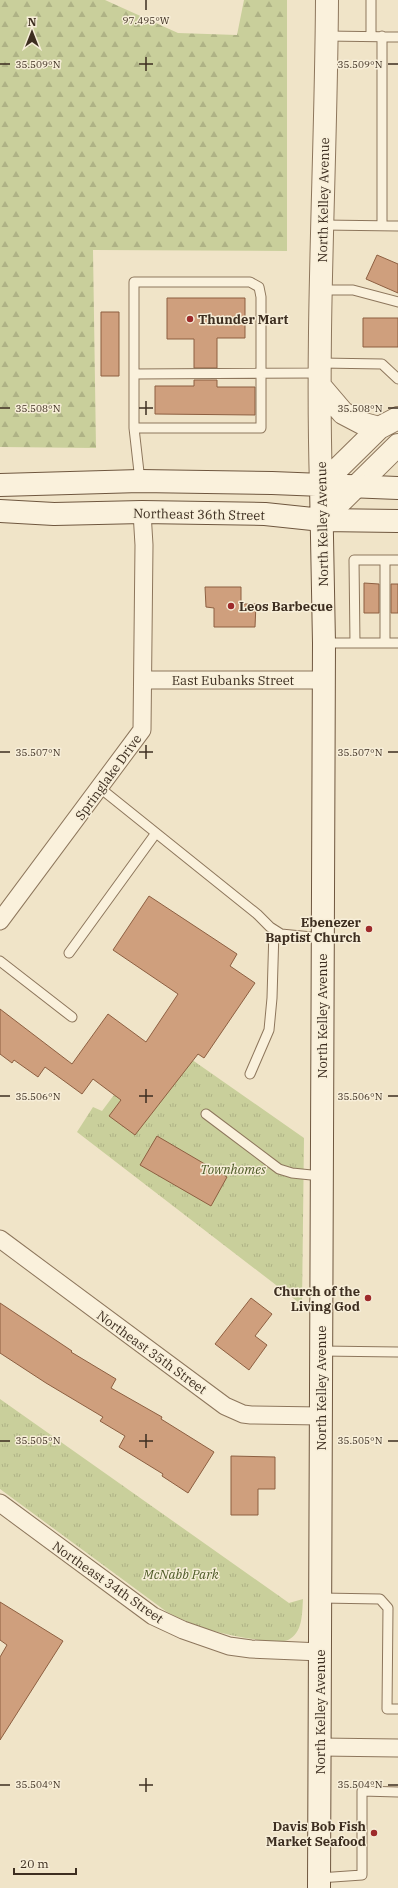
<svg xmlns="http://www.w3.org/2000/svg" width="398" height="1888" viewBox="0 0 398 1888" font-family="'IBM Plex Serif',serif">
<defs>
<pattern id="forest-firs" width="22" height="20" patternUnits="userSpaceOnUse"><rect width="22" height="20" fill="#c9cf9b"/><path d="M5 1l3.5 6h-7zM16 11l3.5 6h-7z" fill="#aeb285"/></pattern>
<pattern id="park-tufts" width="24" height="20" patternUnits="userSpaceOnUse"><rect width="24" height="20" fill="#c9cf9b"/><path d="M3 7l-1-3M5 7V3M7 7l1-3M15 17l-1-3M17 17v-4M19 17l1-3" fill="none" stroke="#aeb285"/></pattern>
</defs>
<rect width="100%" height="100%" fill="#f0e4c8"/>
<path fill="url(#forest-firs)" d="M0 0H105L178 33 237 35 244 0H287V251L93 250 96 448 0 447Z"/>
<path fill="url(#park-tufts)" d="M158 1036 304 1138 302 1305 77 1132 93 1107 102 1111Z
M0 1399 289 1603 303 1599C302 1613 303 1633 288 1640 279 1643 269 1641 260 1640 227 1636 197 1628 167 1612L0 1489Z"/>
<path fill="#cf9f7d" stroke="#8d5f41" d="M377 255 398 264V293L366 279Z
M167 298H245V338H217V368H194V339H167Z
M101 312H119V376H101Z
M363 318H398V347H363Z
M194 380H217V387H255V415L155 414V386H194Z
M364 583 379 584V613H364Z
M391 584H398V613H391Z
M205 587H241V604H256L255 627H214V608L206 607Z
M149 896 237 954 230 966 255 983 204 1058 198 1054 135 1135 109 1116 121 1100 93 1079 82 1094 45 1067 38 1077 14 1060 12 1063 0 1054V1009L72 1064 108 1014 146 1042 178 994 113 950Z
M157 1136 227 1177 211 1206 140 1165Z
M251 1298 272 1314 255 1336 267 1345 249 1370 215 1344Z
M0 1303 72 1351 71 1352 116 1379 111 1388 162 1417 161 1419 214 1452 188 1493 162 1476 163 1474 119 1447 125 1436 100 1421 103 1417 46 1383 0 1353Z
M231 1456 275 1457V1489H258V1515H231Z
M0 1602 63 1641 0 1740V1657L7 1645 0 1640Z"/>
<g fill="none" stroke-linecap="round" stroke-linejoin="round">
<g stroke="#8d765c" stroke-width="11">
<path id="service" d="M371 0V36
M326 36 398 37
M323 225 398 226
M382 225V36
M321 290H353L398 302
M321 363 382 364 398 379
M134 374 320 373
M134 428H261V297L259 287 250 282H134V428L140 481
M385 560V643
M324 643H398
M355 643 354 560H398
M100 788 257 914 270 927 281 934 322 938
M69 953 156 833
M0 961 72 1017
M250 1074 269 1030 272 998 274 930
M206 1114 279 1169 292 1173 321 1176
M321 1351 398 1352
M321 1598 380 1599 388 1608 387 1709H398
M319 1878 362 1875V1791L398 1792"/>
</g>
<g stroke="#8d765c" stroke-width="19">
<path id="minor" d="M143 680H324
M0 921 142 730 144 545 142 512
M0 1239 225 1406 243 1414 251 1415 321 1416
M0 1503 153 1616 183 1630 229 1646 251 1649 321 1652
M320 1747 398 1748"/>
</g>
<g stroke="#8d765c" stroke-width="24">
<path id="tertiary" d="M320 386 343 413 364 424 379 428
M321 485C316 324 326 162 327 0
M321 485 379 428 398 418
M322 520 398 445"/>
</g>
<g stroke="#6f573f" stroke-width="24">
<path id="secondary" d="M0 485 140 481 272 483 398 488
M0 511 54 514 142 512 265 514 322 520 398 521
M319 1888 324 643 321 485"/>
</g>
<use href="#service" stroke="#faf1dc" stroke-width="9"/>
<use href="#minor" stroke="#faf1dc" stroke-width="17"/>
<use href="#tertiary" stroke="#faf1dc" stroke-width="22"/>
<use href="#secondary" stroke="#faf1dc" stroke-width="22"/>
</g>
<path fill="none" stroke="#3d2e20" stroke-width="1.5" d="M146 0V10M146 57V71M0 64H10M139 64H153M388 64H398M146 401V415M0 408H10M139 408H153M388 408H398M146 745V759M0 752H10M139 752H153M388 752H398M146 1089V1103M0 1096H10M139 1096H153M388 1096H398M146 1434V1448M0 1441H10M139 1441H153M388 1441H398M146 1778V1792M0 1785H10M139 1785H153M388 1785H398"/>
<g fill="#9e2a2b" stroke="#f7eed8" stroke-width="1.5">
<circle cx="190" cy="319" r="4"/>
<circle cx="231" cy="606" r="4"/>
<circle cx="369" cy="929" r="4"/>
<circle cx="368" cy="1298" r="4"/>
<circle cx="374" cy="1833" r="4"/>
</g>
<g text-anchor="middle" stroke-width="3" stroke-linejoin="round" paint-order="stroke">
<g font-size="13" fill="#3d2e20" stroke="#f7eed8">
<text transform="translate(323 200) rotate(-89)" y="5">North Kelley Avenue</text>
<text transform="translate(199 514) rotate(1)" y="5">Northeast 36th Street</text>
<text transform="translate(322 524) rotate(-91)" y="5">North Kelley Avenue</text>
<text x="233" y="685">East Eubanks Street</text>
<text transform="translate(108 777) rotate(-54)" y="5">Springlake Drive</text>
<text transform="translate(322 1016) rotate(-90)" y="5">North Kelley Avenue</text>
<text transform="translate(152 1352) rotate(36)" y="5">Northeast 35th Street</text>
<text transform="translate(321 1388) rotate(-90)" y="5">North Kelley Avenue</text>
<text transform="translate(108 1582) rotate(35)" y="5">Northeast 34th Street</text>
<text transform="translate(320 1712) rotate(-90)" y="5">North Kelley Avenue</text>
</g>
<g font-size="13" font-weight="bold" fill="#3d2e20" stroke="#f7eed8" text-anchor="end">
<text x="198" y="324" text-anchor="start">Thunder Mart</text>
<text x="239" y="611" text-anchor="start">Leos Barbecue</text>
<text x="361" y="927">Ebenezer<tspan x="361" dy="15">Baptist Church</tspan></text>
<text x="360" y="1296">Church of the<tspan x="360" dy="15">Living God</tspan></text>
<text x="366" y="1831">Davis Bob Fish<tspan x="366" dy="15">Market Seafood</tspan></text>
</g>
<g font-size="13" font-style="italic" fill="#4d5a26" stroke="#f7eed8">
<text x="233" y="1174">Townhomes</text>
<text x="181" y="1579">McNabb Park</text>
</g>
</g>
<g font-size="10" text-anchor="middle" fill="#3d2e20" stroke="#f7eed8" stroke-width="3" stroke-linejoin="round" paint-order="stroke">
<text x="146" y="24">97.495°W</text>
<text x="38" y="68">35.509°N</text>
<text x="360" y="68">35.509°N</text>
<text x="38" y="412">35.508°N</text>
<text x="360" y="412">35.508°N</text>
<text x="38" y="756">35.507°N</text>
<text x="360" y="756">35.507°N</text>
<text x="38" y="1100">35.506°N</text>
<text x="360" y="1100">35.506°N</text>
<text x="38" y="1444">35.505°N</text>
<text x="360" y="1444">35.505°N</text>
<text x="38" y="1788">35.504°N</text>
<text x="360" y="1788">35.504°N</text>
</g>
<g transform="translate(32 32)" stroke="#f7eed8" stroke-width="3" paint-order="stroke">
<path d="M0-3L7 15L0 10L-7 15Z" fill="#3d2e20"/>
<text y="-6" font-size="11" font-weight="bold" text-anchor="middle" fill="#3d2e20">N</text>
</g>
<path d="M14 1868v6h62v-6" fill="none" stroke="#3d2e20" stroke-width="2"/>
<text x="20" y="1868" font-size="12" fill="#3d2e20" stroke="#f7eed8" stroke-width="3" paint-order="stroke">20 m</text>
</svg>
